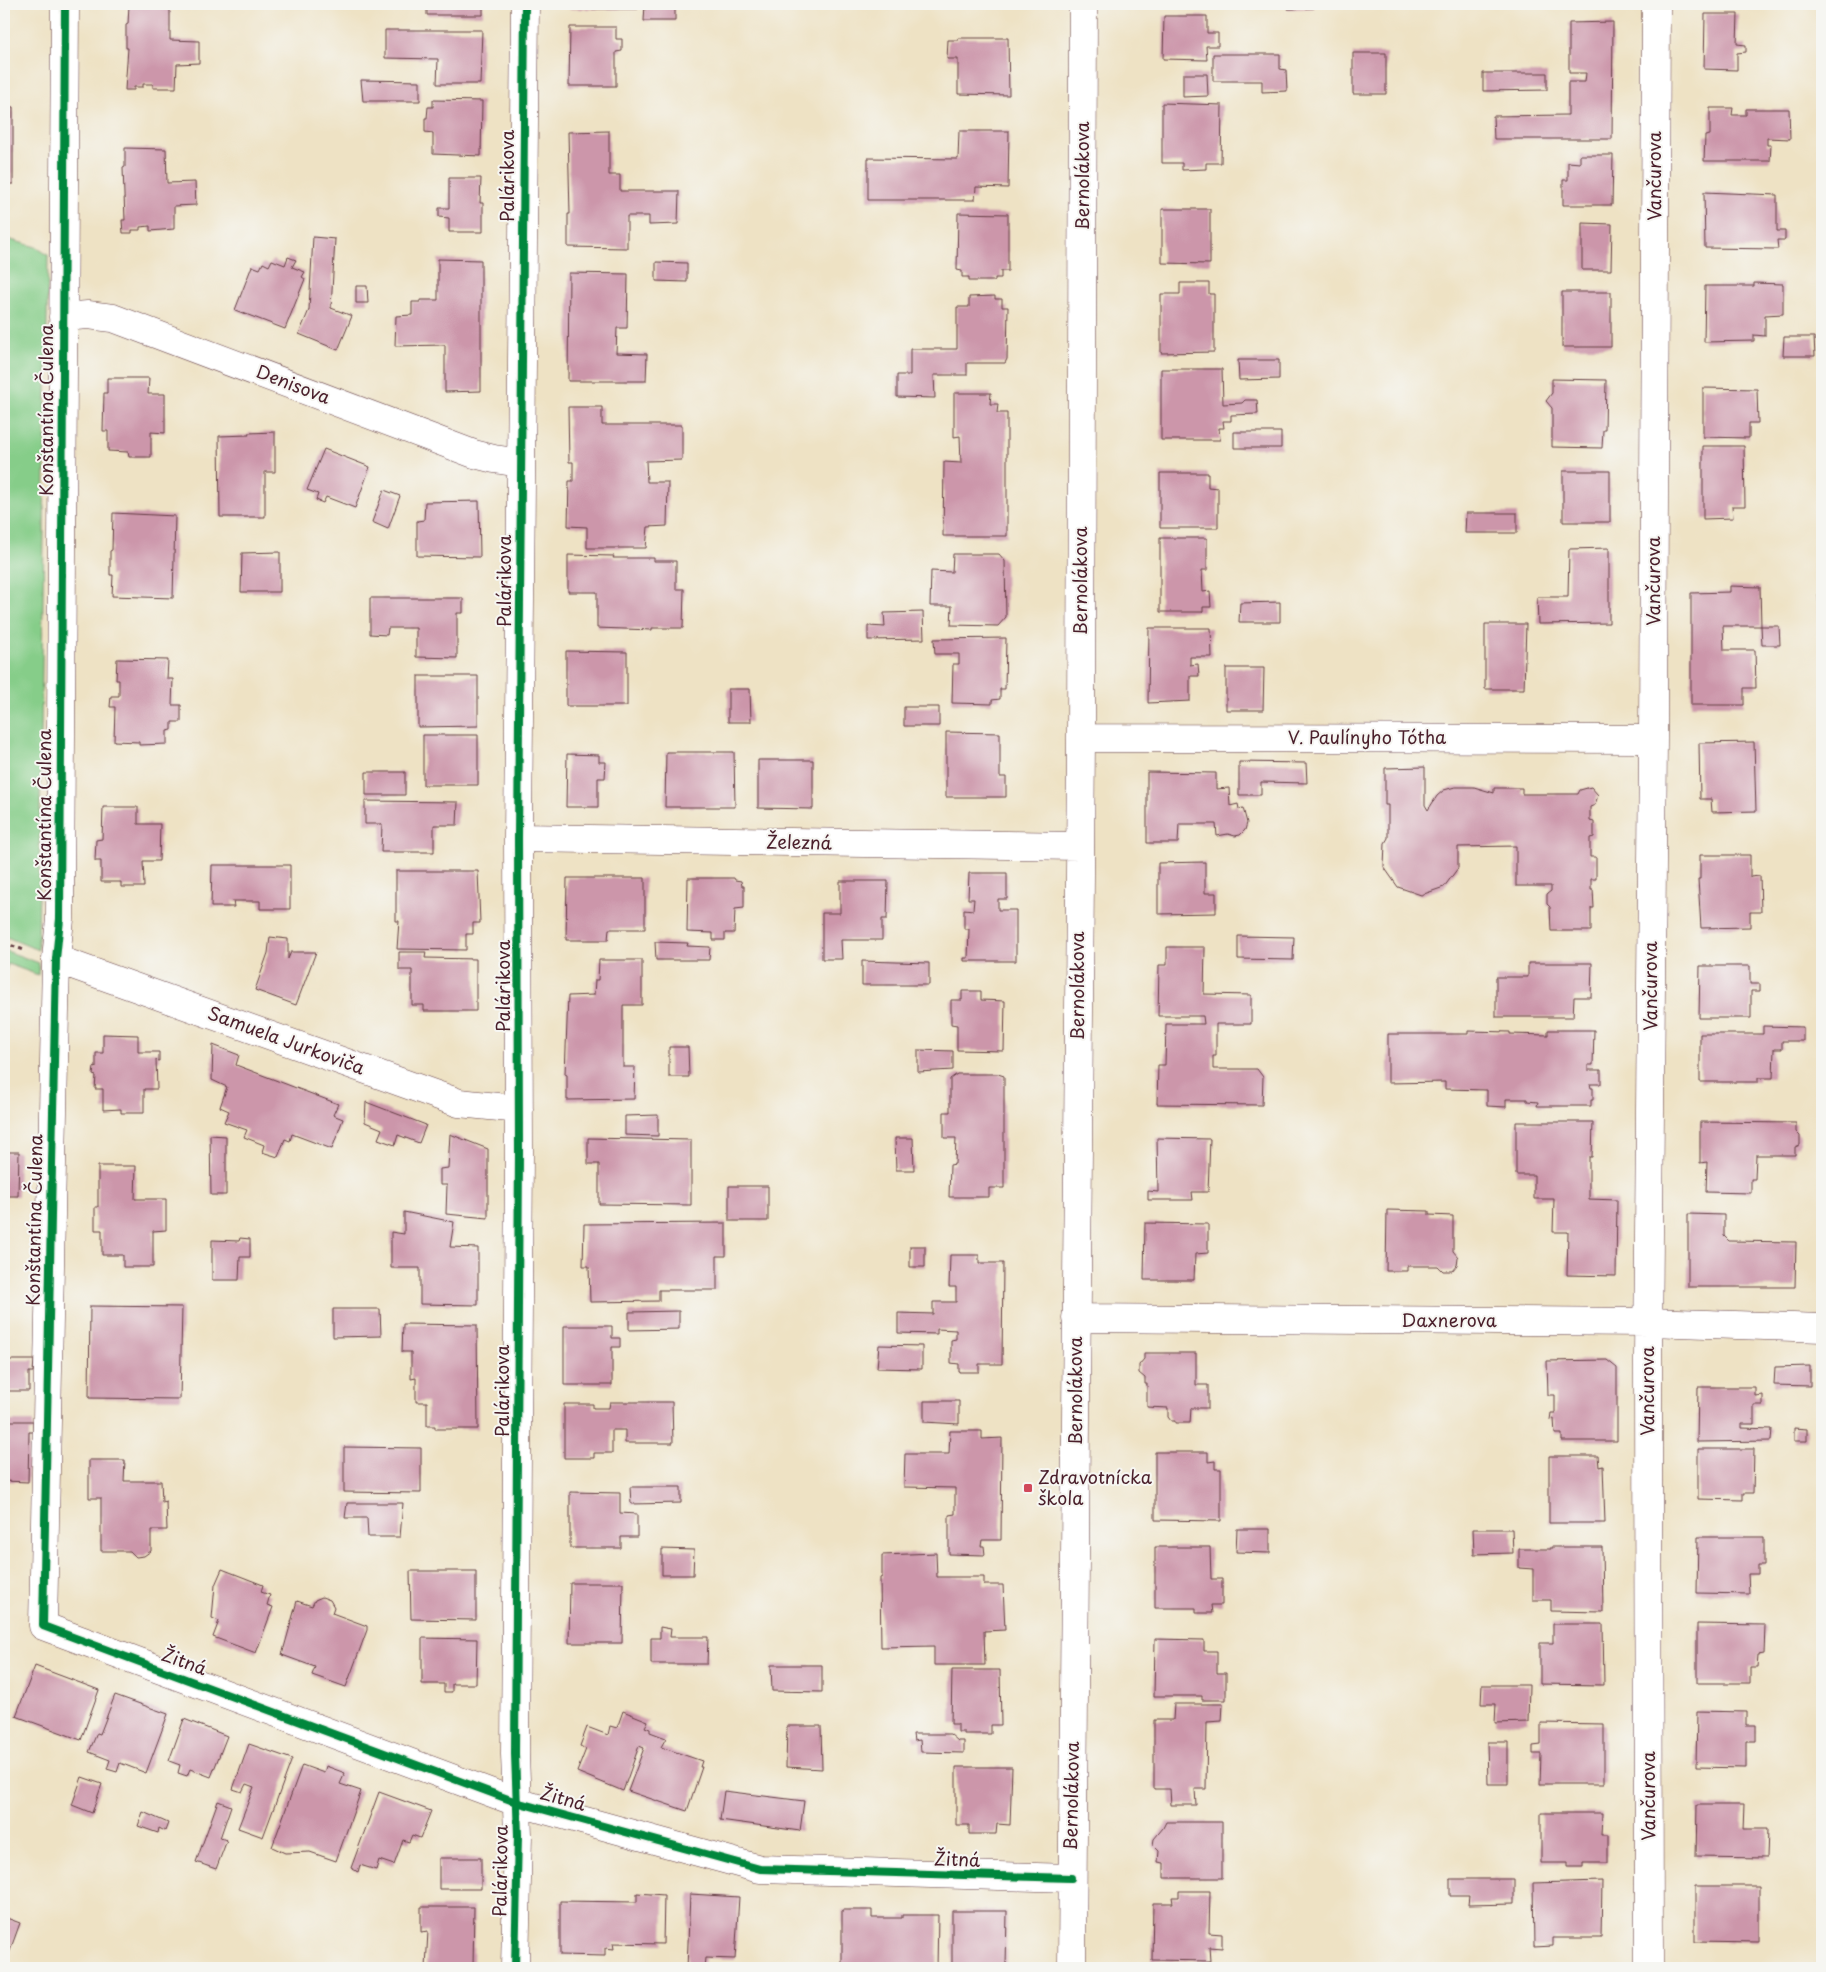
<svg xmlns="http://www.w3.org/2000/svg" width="1826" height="1972" viewBox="0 0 1826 1972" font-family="'Playpen Sans',sans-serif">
<rect width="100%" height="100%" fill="#f6f6f2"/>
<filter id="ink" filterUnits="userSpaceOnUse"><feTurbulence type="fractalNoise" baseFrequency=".02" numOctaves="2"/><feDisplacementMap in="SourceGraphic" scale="10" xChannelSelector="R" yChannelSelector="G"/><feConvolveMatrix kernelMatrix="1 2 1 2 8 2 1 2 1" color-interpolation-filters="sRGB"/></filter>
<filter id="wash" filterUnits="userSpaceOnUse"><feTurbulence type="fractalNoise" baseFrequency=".0096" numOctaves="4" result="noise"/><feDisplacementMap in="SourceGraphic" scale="20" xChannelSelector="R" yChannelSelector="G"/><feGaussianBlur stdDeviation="1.12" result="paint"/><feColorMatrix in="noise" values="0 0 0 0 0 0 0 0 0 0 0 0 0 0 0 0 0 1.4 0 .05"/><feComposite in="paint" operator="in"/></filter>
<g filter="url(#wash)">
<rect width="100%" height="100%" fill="#eee2c4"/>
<path fill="#86cd89" stroke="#68765a" d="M4 238 36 247 48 255 38 950 4 936Z
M4 950 39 963 38 975 8 964 4 976Z"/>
<g id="blocks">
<path fill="#cc96aa" d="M423 4H483V15H427V8L423 7Z
M569 4H638V9H569Z
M645 4H675V21H644Z
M1288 4H1314V8L1288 9Z
M1594 4H1623V7L1594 8Z
M129 5H170V40L199 41V63L177 64 176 88H153V84H143V87H134V90H125L128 48H126V25L128 24Z
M1705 14H1738L1737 44 1746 45V52L1737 53V70L1704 69Z
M1164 16H1207V33H1218V46H1206L1207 60 1163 59Z
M1613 22 1612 139H1494L1493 116 1568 115V82H1585L1586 73H1569V23Z
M570 27H616V39H622V51L616 52V86H569Z
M385 30H482L480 84H437L438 59 385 58Z
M958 38H1008L1009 95 958 94V59H947L948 40H958Z
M1353 53H1386V94H1353Z
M1213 54H1280V69L1286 70 1287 91 1262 92V81H1213Z
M1483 73H1547V90L1483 91Z
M1183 74H1207L1208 96 1183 97Z
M361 80 420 81V101H363Z
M433 100 482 101 481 156 433 154V133L425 132V118H427L428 107H433Z
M1162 103 1222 105 1221 163H1206V169L1182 170V163H1162Z
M4 106 13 107V184H4Z
M1710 108H1733L1732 115H1746V109H1789L1790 139 1767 138V145H1771L1770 161H1704L1705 136 1710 135Z
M609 131V175H620V191H679L678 224 649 225V216H627V248L568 247V214H570L568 132Z
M959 131H1009L1008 188 976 187 975 200H868V158L958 159Z
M125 148 166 149 167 183 195 182 196 205 174 206V229L150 231V226L140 227V230H132V233H123L122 220H125L123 168 125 167Z
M1580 155H1613L1612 205H1563V180H1568V162L1580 163Z
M449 178H481L480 203H483V232H449V218L439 217V208H449Z
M1704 192 1777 195V231H1785V240H1777L1778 249 1705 248Z
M1162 209H1210V264L1162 263Z
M958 213 1008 214V271H1001V278H995V281H969V277H962V271L957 270Z
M1582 223 1612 224 1611 270H1582Z
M313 237 335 239 331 308 352 316 338 350 299 334 309 310Z
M288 257 296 260 292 267 305 272 302 277 305 279 285 329 235 310 252 266 260 269 263 263 269 266 272 260 285 265Z
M438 259 481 260V391L445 392V345L395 346 396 316 412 315V302H420V300H438Z
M656 262 687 263V282L656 281Z
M569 273 628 274 627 328H617L616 353 647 354 646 381H568Z
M1180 283H1209V294H1214V352L1161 353V294H1180Z
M1754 283 1783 284V314L1765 315V336L1754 335V341L1704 342 1705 286H1754Z
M356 286H367L368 303H356Z
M1562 292H1611V347H1562Z
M995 296V299H1002V307H1008L1007 359 1005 363H967V375H934L935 398 897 397V375H910V349H957V307H969V297Z
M1784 337H1814L1815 356H1783Z
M1238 360H1279V379L1239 380Z
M1161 369H1222L1223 404 1242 403 1245 400H1257L1258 414 1231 415V421H1223L1224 428H1219L1220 440H1161Z
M107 378H149L148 394H165V433L151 432V457H129L128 452 108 451V431H103L104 393H107Z
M1552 379 1606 380 1605 430H1603L1602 448 1552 447V408L1546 401 1552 393Z
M1703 388 1757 389 1758 423H1749V438L1703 437Z
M954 393H991L990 404H998L997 413H1007V536H943L944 462 961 463 960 436 954 437Z
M568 407H602V425H682V460L646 461 647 482H668L667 526 648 527 646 548H587V527L568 526 569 481H573V462H569Z
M275 432V472H265V517H220L219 436 249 435 248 433Z
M1234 432H1281V448H1234Z
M1703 446H1744L1745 506H1732L1733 518 1703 519Z
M324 449 370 467 355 508 326 497 323 503 316 500 318 494 307 490Z
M1563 471H1610V522H1563Z
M1160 473H1208V487L1218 488V528H1160Z
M384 490 400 496 388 529 372 522Z
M479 501 480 557 417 556V521L424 520 425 502Z
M113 513 175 516 173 598 112 596 113 575H110V551L112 550Z
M1466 513H1517V533H1465Z
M1160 538H1207V570H1202L1203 592 1210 591 1211 607H1203V612H1160Z
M1609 548V623L1538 624 1537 597H1568L1569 549Z
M280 552V592H241L242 553Z
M953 554H999L1005 561 1006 617 998 626 951 625 952 606H930L931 571 952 572Z
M568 555 614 556 613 558H654V561H676V589H684L683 628H652V630L597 628V592H568Z
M1730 586 1760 587 1761 626H1723L1724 650H1755L1756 688H1744V705H1691V593L1730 592Z
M1818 586H1822V623H1819Z
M370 598H463V613H457V658L416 657V628H388L387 635 370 634Z
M1280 602V622H1239L1240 603Z
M923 612 924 639 868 640V626L885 627 884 613Z
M1485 624H1526L1524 689H1485Z
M1761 626H1779L1780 645H1762Z
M1149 628H1211L1212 657H1190V665L1198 664 1199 676H1190V701L1148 703Z
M1006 638 1005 689H1000V699L992 700V704L952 703 953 664H959V654H935L934 639Z
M566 651 627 652V706H566Z
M117 659 168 660 167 679H173L172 705H181V722H172V730L167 731V744L139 745V742L114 741 115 707H110L111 696H119V680H116Z
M1226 668H1264L1263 710H1226Z
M418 676H478V726L418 727Z
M728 689H750L751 722H728Z
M904 707H939V726H904Z
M946 732 1000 733V777H1006V797H946Z
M423 735H478V785H423Z
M1754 742 1756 811 1712 812 1711 799H1700L1699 743Z
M666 752H734L735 807H665Z
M567 754 599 755V762H606L605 778H598V807H566Z
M758 760H813V809L758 808Z
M1239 762 1306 763 1307 783 1261 782V795H1239Z
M1425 767V805L1428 810 1437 796 1444 790 1455 787H1474L1494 793V788H1522V794H1578L1580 790 1591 787 1598 795 1595 805 1590 807V821L1594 822V837L1590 838V857H1596V879H1591V890H1593L1594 908H1591V931H1551L1550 907 1547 904V894L1551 891V886H1516V846L1458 847V868L1444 887 1421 895 1398 887 1384 867 1385 843 1388 838V805H1385V768Z
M366 772H405V795H366Z
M1147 772 1216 773V789L1229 788 1230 806 1238 804 1239 809 1243 808 1247 823 1245 830 1240 835 1235 836 1228 834 1217 836 1216 824H1179L1178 843H1147Z
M365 801 458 802 457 825H434V852H381L382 824H365Z
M103 807H138V824H160L159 861H143L144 887H121V882H101V861H95L96 840 102 839Z
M1700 855H1750V877L1760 876 1761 912H1750V927L1701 928 1698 879H1700Z
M1205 862V893H1216V913L1158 914V863Z
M212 865H290V909H260V901H233L234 907H211Z
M396 871H478L480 923H473V934H466V950L397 949 399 921H396Z
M969 873H1007V899H998V910H1016V961H964V958H968L969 929H964V909L973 910 974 899H968Z
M567 878H645V929H609L608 940H566Z
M688 878H734L735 880 741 881 742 886H744V908L735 909 734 933H725V940H713V933L687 932Z
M840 881H888L887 919H882V940H841L842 959H822V913H840Z
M1238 936 1294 937 1293 960 1238 959Z
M270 937 288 939V959L291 952H316L296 1005 255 990 268 953Z
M655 942 688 943 687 946 710 947 709 960H656Z
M1167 947H1205L1204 994 1251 995V1024H1216V1056H1213V1069H1257L1263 1077 1262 1105 1157 1104 1158 1065H1165L1166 1024H1204L1203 1016H1158L1159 965H1167Z
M399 952H426L425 958 476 959V1011H424V1005H412V970H399Z
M599 960H642V1005H623V1067H635L634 1099 567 1100V1075L565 1074 568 996 594 995 595 980H598Z
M862 961 929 963V985H862Z
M1528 963H1592L1591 997H1574L1573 1017H1496V977H1528Z
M1700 966H1750V984H1760V991H1751V1018H1699Z
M962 991H981V1000L1005 1001 1004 1051 957 1050V1025L951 1024V1000H962Z
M1763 1026 1803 1027V1041H1782V1049H1774L1773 1078H1758V1082H1700V1034H1763Z
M1548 1030H1594L1593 1065H1588V1070H1601V1084H1590L1591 1088H1593V1100H1591V1106H1537L1538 1102 1527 1101V1099H1506V1107L1487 1106V1090L1445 1089V1082L1388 1083V1034H1468V1031L1510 1032V1034L1548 1035Z
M103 1034 138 1035V1052H159V1061L156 1060 157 1089H144V1113H121V1109L103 1110V1089H95L96 1076 93 1075 94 1067 96 1068V1053H103Z
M213 1045 239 1055 236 1065 338 1104 333 1115 343 1119 332 1149 292 1134 290 1141 285 1139 278 1157 262 1152 264 1145 244 1137 247 1130 224 1122 229 1111 220 1107 227 1087 212 1080Z
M669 1047H688L689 1077H669Z
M918 1050 953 1051V1070L918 1072Z
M957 1074H998L1004 1076V1188H989V1197H949L950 1165 955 1164 956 1138H944V1112H950V1079Z
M366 1102 426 1125 419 1143 398 1135 395 1145 378 1139 382 1129 365 1122Z
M658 1115V1136L625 1135V1116Z
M1516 1122H1593L1592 1157H1589V1199L1617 1200 1616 1276 1567 1275 1568 1232H1553L1554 1199H1534V1175H1516Z
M1700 1122 1796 1123V1132L1800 1136V1145L1795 1147V1155H1756L1755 1179H1751V1193L1706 1192 1707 1162 1700 1163Z
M450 1134 488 1149V1218L446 1214 447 1185H440V1169L448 1168Z
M210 1135 226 1136V1195H211Z
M588 1138 691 1140V1205L599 1204V1164H588Z
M895 1138H913L914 1170H896Z
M1157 1138 1210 1139 1208 1192H1192L1193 1200H1148V1191L1158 1192Z
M4 1152H19L18 1196H4Z
M98 1166H136L135 1199H166V1230L153 1231V1267H123V1255H102V1230H95V1207H98Z
M729 1186H768V1221H729Z
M1387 1210 1429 1211V1215L1453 1216V1251L1458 1257 1457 1265 1452 1271H1443L1438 1266H1407V1271H1386Z
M404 1212 454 1222 450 1247 478 1248V1305L420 1304V1268H391V1232L404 1234Z
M1688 1214 1724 1215V1236L1729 1241 1796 1242 1795 1287H1688Z
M726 1223V1256H717V1290H659V1301L590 1302 589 1266H583L584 1224Z
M1145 1223 1208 1224V1253L1195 1254 1194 1280H1144Z
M240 1238 250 1239V1257H240L239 1280H212V1240L239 1241Z
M910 1246H925V1267H910Z
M950 1255H979V1263H1003L1002 1364H979V1372H959V1364L951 1363V1340L956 1339V1330L937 1329V1334L898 1333V1313L933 1314V1302H956V1287H949Z
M90 1306 182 1307 180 1399 89 1398Z
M333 1309H380L381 1336 333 1337Z
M679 1311V1329L629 1330V1312Z
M403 1324 477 1325 478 1429H435V1426H427V1402H416V1378L411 1379V1352H402Z
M564 1326H612V1338H620V1347H612V1385H564Z
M879 1345 922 1346V1369L877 1368Z
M1144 1353H1196V1385H1208V1408H1191L1190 1423H1175V1421H1171L1168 1417V1408L1147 1407V1384H1145V1378L1139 1373V1365L1144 1359Z
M4 1360H34L33 1372H29V1391H4Z
M1607 1360 1617 1368V1441H1562V1434H1555L1554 1419 1550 1420 1551 1413H1555V1395H1548L1547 1361Z
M1810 1366V1386L1774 1385 1775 1367Z
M1698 1387H1755V1396L1763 1395V1405H1754V1424H1742V1428L1772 1429 1771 1441 1697 1442Z
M924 1401H959V1424L924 1422Z
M610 1402H672L673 1443H625V1430H612V1453H594V1458H564V1404H593V1408H609Z
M4 1421H33V1432H29L28 1482 4 1481Z
M1794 1428 1807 1429V1441H1794Z
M950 1431H982V1439L1002 1438 1001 1540H982L981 1546H984L985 1555 949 1554V1515L955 1514V1488L904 1487 905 1454H949Z
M344 1447 421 1448V1493L344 1492Z
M1698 1449H1754L1753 1493H1743V1500L1698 1499Z
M1155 1452H1208V1462L1215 1461V1469H1221V1521L1155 1520Z
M1549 1456H1598L1599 1467 1603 1466 1605 1523H1549Z
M89 1460H125L124 1481H161L162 1502 166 1501 167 1530H151V1551L144 1556 136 1557 130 1551H101V1498H89Z
M630 1487H681V1503L631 1504Z
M570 1492 620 1493V1513L637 1514V1537H621V1548H570Z
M347 1503H403L400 1537H368L367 1518H345Z
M1237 1529H1270V1553L1236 1552Z
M1473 1529H1512L1513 1553 1474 1554Z
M1698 1537H1764V1565H1758V1574H1748L1749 1594 1697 1593Z
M1155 1547H1210L1211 1579H1222V1605H1211L1212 1613H1196V1608H1155Z
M1551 1547H1602L1603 1612 1551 1611V1600H1533V1569L1519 1568V1549H1551Z
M662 1549 694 1550 693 1575H662Z
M936 1553 937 1577H984V1585H1003L1005 1630 984 1631 985 1665H934V1646L881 1647 880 1578 882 1577V1555Z
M222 1569 263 1585 261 1592 270 1595 267 1605 273 1607 256 1653 213 1637 219 1621 212 1618 215 1585Z
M410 1571H476V1620L411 1619Z
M570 1583H623L622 1643H569Z
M322 1597 330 1600 334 1607 332 1613 367 1626V1630L346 1687 312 1675 315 1667 282 1655 297 1601 312 1606 315 1600Z
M1553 1624H1603L1604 1685 1540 1684V1643H1553Z
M1697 1624 1765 1625 1764 1654 1758 1655 1757 1667H1750V1683H1697Z
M660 1627 671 1629 670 1637H708L707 1664H651V1638H660Z
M422 1638 477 1639 476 1684H452V1692H444V1684H422Z
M1155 1639 1204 1640V1651H1217V1673H1226V1700H1202V1696H1154Z
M771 1665H822V1692L772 1691Z
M35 1666 99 1690 81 1740 16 1716Z
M952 1670H1000L1001 1725H991V1734H964V1732H958V1724H951Z
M1482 1685H1529L1528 1722 1495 1723 1496 1704H1481Z
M115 1695 168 1714 146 1773 120 1763 117 1772 107 1769 110 1760 89 1752 97 1733 100 1734Z
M1174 1704H1223L1222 1721 1207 1722 1206 1789H1195L1196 1805H1171L1170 1789H1154V1720H1173Z
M623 1711 648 1721 645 1727 650 1729V1732L666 1738 661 1747 702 1761 700 1767H702L687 1811 628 1791 644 1748 639 1746 623 1791 577 1772 586 1749 580 1746 587 1727 608 1735 610 1726 617 1728Z
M1697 1711 1746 1712V1725H1756V1741H1746V1768L1696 1767Z
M184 1719 227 1736 211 1777 190 1769 187 1776 178 1773 180 1765 169 1761Z
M1541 1723 1604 1724V1784H1540L1541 1754H1533V1746L1541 1745Z
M787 1726H821L822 1769 786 1767Z
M913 1734H950L958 1741H964V1753L921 1752 920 1740 914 1741Z
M1487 1742H1508V1784H1488Z
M249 1744 292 1759 263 1837 238 1828 254 1787 246 1784 242 1792 233 1789Z
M302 1765 324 1773 326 1766 345 1773 340 1784 361 1791 336 1861 310 1852 285 1853 272 1847Z
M956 1767H1012L1010 1825 997 1824 996 1834H969V1825H956Z
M82 1777 102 1784 92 1813 72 1805Z
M724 1791 804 1801 800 1831 720 1820Z
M379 1792 431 1811 420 1838 412 1835 409 1842 403 1840 394 1865 379 1860 376 1870 360 1865 358 1872 351 1868Z
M218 1801 231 1806 220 1838 227 1840 216 1869 196 1862Z
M1697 1805H1744L1743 1829H1768L1767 1858 1696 1857Z
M143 1812 168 1823 165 1831 159 1828 158 1833 138 1826Z
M1541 1813H1602L1601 1835H1608V1863H1583V1867H1567V1863H1541Z
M1166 1822H1222V1878H1164V1863L1158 1862 1159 1851 1153 1845 1154 1839 1163 1828Z
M439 1858H481V1889H439Z
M1450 1879H1514V1904L1468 1905 1469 1896H1450Z
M1602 1881 1601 1938H1553V1946L1534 1947 1533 1883Z
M1695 1886H1759V1942L1695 1941Z
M1179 1891H1210L1209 1933 1222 1934V1948L1209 1947 1210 1961 1152 1960 1153 1903H1173L1172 1897H1179Z
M637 1893 664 1895 663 1944 613 1943 614 1949 605 1948V1956L560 1955V1901L637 1902Z
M690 1894 739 1897 735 1959 705 1958 704 1968H687Z
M421 1907H474L473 1968H426L428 1931 421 1932Z
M842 1910H872V1918H902V1915H938L937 1968H842Z
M952 1911H1007L1006 1968H952Z
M4 1917 20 1923 4 1967Z"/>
</g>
</g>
<g filter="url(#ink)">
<use href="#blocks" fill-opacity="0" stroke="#633c42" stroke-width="1"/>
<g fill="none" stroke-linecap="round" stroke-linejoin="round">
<g stroke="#633c42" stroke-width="29">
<path id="minor" d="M65 4 60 919 56 959 43 1626 516 1802 760 1869 1071 1878
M63 317 88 315 113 318 474 454 494 459 521 463
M1081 738 1653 739
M518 838 1079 846
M56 959 459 1103 519 1109
M1076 1318 1649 1322 1822 1328
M515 1968 518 1835 515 1754 519 1151 518 838 525 4
M1072 1968 1081 738 1083 4
M1649 1968 1648 1359 1653 739 1656 4"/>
</g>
<path stroke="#633c42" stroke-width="3" stroke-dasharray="4 4" stroke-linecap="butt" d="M4 943 24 950"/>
<use href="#minor" stroke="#fff" stroke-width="28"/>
<g stroke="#f6f6f2" stroke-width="11">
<path id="cycleway" d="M65 4 60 919 56 959 43 1626 516 1802 760 1869 1071 1878
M515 1968 518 1835 515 1754 519 1151 518 838 525 4"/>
</g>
<use href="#cycleway" stroke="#00873e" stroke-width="8"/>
</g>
</g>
<rect fill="#d1495b" stroke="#f6f6f2" stroke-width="2" x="1023" y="1483" width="10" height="10" rx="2.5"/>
<g text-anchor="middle" stroke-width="4" stroke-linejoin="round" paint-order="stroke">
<g font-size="18" fill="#4a1f2b" stroke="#f6f6f2">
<text transform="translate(508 176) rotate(-90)" y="6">Palárikova</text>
<text transform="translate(1083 176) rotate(-90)" y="6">Bernolákova</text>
<text transform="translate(1655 176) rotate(-90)" y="6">Vančurova</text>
<text transform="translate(293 385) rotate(21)" y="6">Denisova</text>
<text transform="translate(47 410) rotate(-90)" y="6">Konštantína Čulena</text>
<text transform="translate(505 581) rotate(-90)" y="6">Palárikova</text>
<text transform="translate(1081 581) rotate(-90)" y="6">Bernolákova</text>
<text transform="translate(1654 581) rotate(-90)" y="6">Vančurova</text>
<text x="1367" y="744">V. Paulínyho Tótha</text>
<text transform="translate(45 815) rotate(-90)" y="6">Konštantína Čulena</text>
<text transform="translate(799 843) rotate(1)" y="6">Železná</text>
<text transform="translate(504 986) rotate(-90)" y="6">Palárikova</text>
<text transform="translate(1078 986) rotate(-90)" y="6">Bernolákova</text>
<text transform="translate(1651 986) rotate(-90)" y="6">Vančurova</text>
<text transform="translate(286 1041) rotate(20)" y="6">Samuela Jurkoviča</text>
<text transform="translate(35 1220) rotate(-89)" y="6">Konštantína Čulena</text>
<text x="1449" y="1327">Daxnerova</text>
<text transform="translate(503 1391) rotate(-90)" y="6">Palárikova</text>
<text transform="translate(1076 1391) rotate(-90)" y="6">Bernolákova</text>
<text transform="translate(1648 1391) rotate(-90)" y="6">Vančurova</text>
<text transform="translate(184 1662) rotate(20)" y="6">Žitná</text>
<text transform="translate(1072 1796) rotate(-89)" y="6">Bernolákova</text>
<text transform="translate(1649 1796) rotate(-90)" y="6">Vančurova</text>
<text transform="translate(563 1799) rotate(16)" y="6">Žitná</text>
<text transform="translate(957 1860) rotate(2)" y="6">Žitná</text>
<text transform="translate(501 1871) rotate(-89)" y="6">Palárikova</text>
</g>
<g font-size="18" fill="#4a1f2b" stroke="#f6f6f2" text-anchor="start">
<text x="1038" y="1484">Zdravotnícka<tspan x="1038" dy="21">škola</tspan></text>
</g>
</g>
<rect width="1826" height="1972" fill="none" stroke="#f6f6f2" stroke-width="20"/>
</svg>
